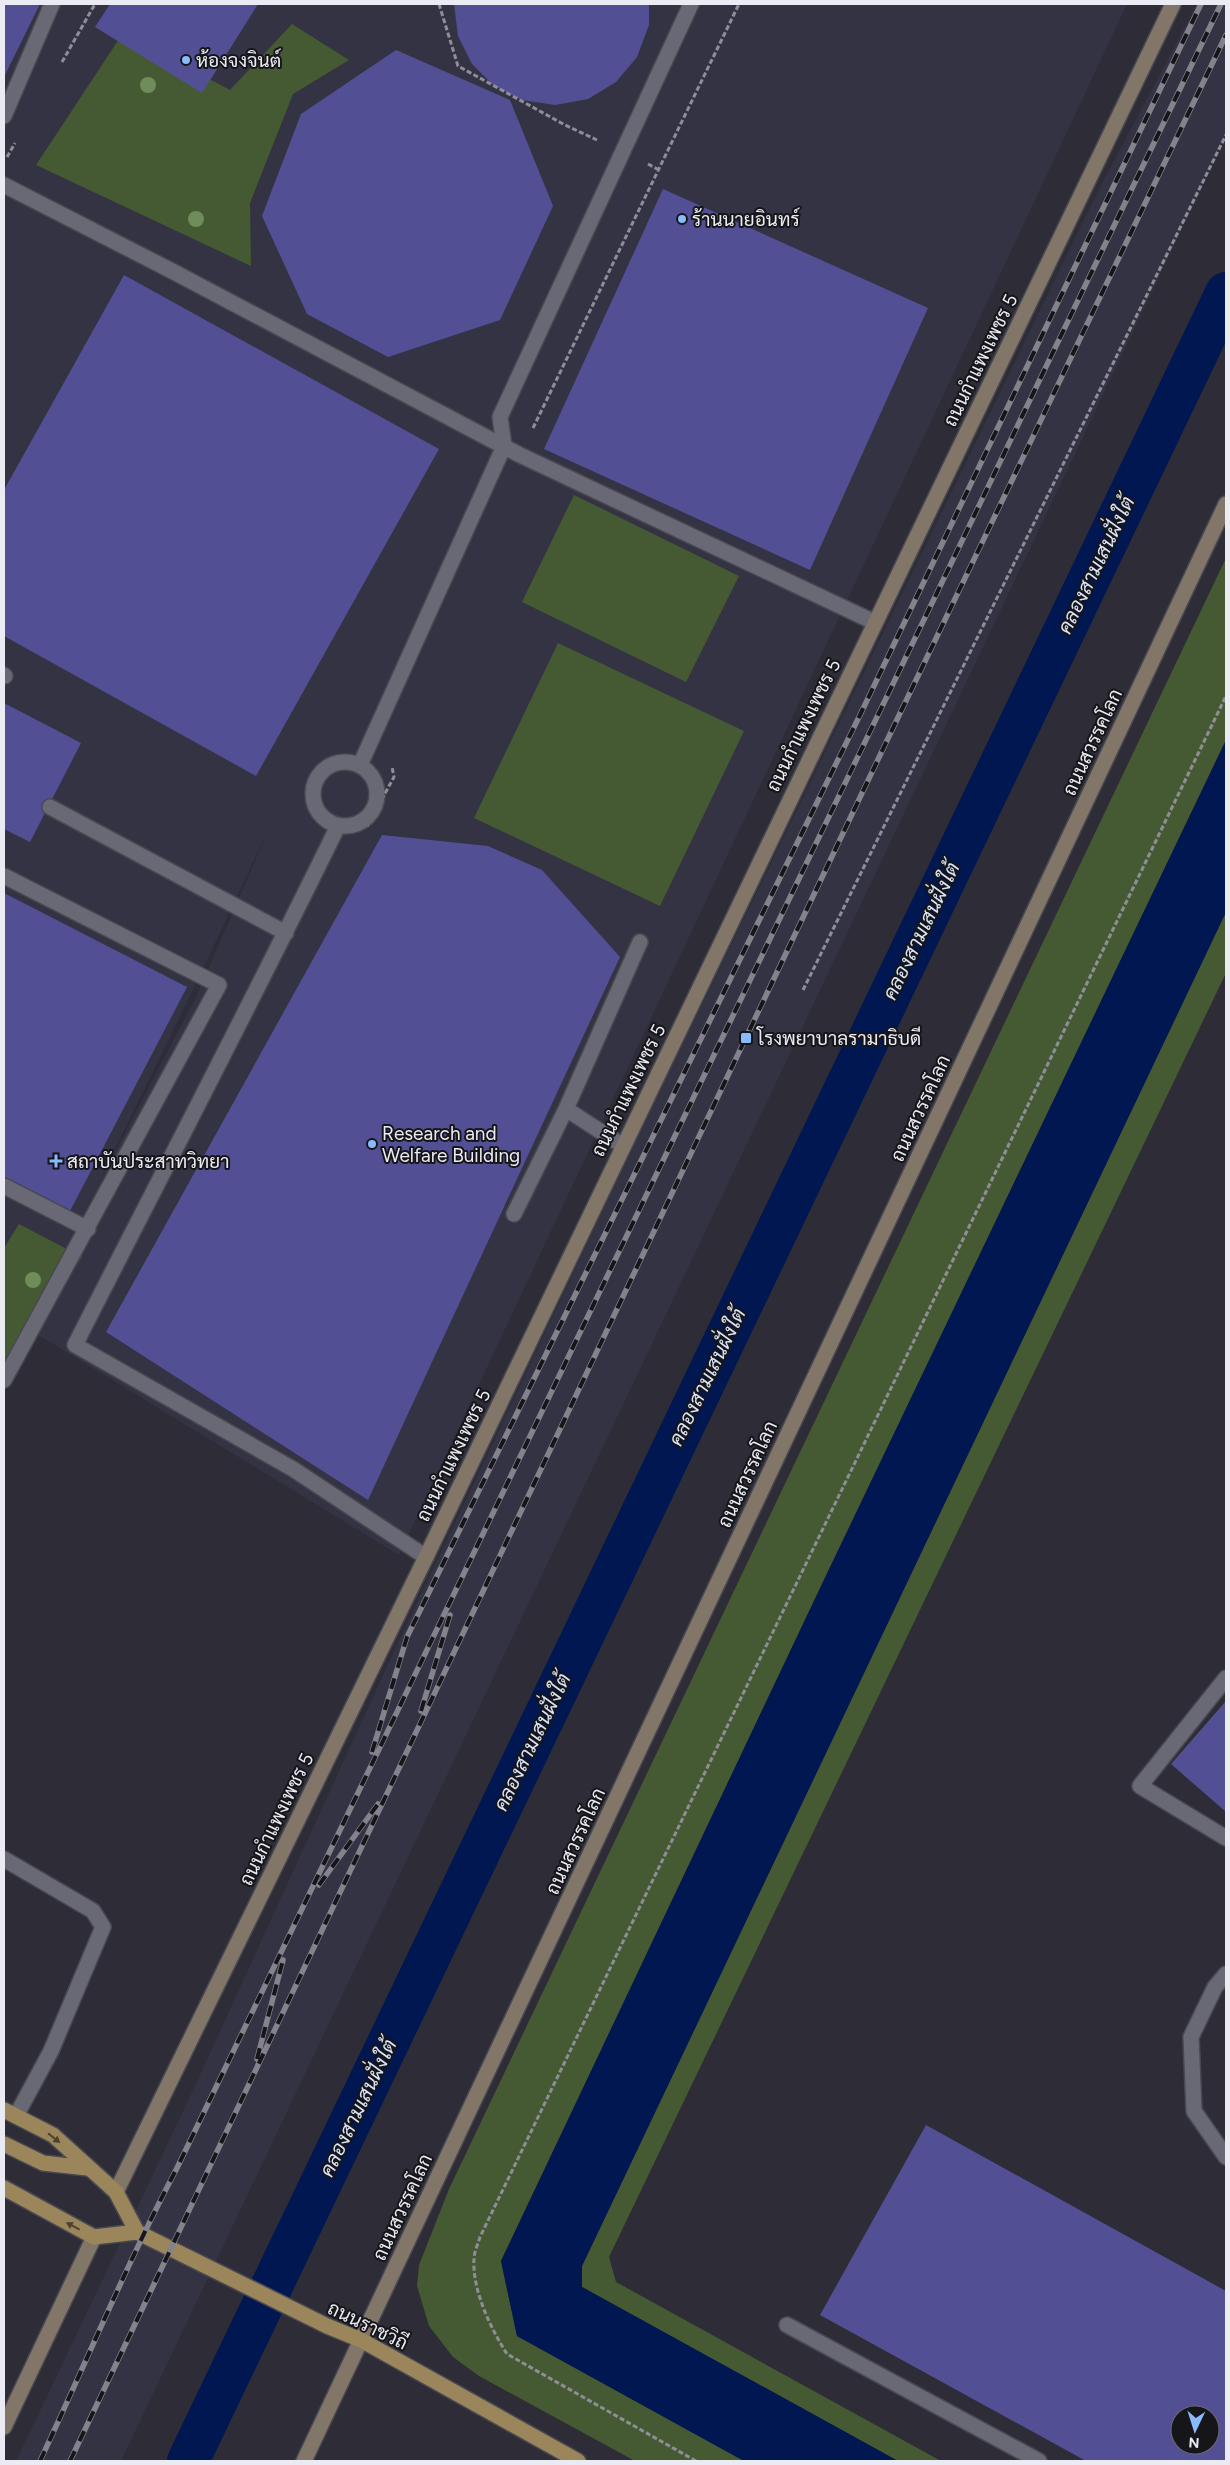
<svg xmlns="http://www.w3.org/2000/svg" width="1230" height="2465" viewBox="0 0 1230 2465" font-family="Figtree,Sarabun,sans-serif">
<rect width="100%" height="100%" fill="#2d2c37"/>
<path fill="#343344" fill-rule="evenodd" d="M4 4H1127L399 1555 27 1328 4 1369ZM268 831 197 995 94 1192 191 994Z
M1197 4H1226V136L121 2461H16L188 2101 394 1651 646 1120 1097 193Z"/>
<path fill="#455a32" d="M292 24 349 60 293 94 250 203 251 266 36 165 123 33 230 90Z
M574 495 739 576 686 682 522 602Z
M1226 558V740L822 1584 501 2261 517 2336 744 2461H635L479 2376 453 2357 429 2326 417 2286 419 2265 449 2189Z
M558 643 744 731 660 906 474 818Z
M1226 912V973L609 2257 616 2282 941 2461H898L582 2287V2266Z
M19 1224 82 1257 4 1369V1248Z"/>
<path fill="#001751" d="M1226 740V912L582 2266V2287L898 2461H744L517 2336 501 2261 822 1584Z"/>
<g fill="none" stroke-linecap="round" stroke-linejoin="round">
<path stroke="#001751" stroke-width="42" d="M188 2461 1226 293"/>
</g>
<path fill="#534f94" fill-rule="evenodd" d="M4 4H40L4 77Z
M110 4H258L202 93 95 27Z
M454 4H649V25L637 57 616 82 588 99 555 105 522 100 494 86 472 64 458 36Z
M396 50 510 100 553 206 500 320 388 357 307 314 262 216 301 114Z
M663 189 928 308 810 570 544 449Z
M124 275 439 449 256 776 4 636V490Z
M4 703 81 743 30 842 4 829Z
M382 835 488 846 542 870 620 957 368 1500 106 1332Z
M4 893 187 987 70 1211 4 1177Z
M1226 1701V1812L1171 1764Z
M926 2125 1226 2291V2461H1086L820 2315ZM1180 2415H1210V2445H1180Z"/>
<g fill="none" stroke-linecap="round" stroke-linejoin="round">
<g stroke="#484851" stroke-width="18">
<path id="lane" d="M4 116 52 4
M4 185 172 271 520 455 874 622
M4 675 5 676
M313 794a32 32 0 1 1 64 0a32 32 0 1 1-64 0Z
M360 765 504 446 500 417 691 4
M50 807 286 933
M338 826C253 1000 163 1172 75 1345L293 1469 426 1557
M4 876 219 985 4 1380
M566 1109 640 942
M4 1186 88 1229
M514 1214 566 1109 623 1146
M1226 1678 1140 1786 1226 1838
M4 1859 93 1911 103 1927 51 2051 16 2116
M1226 1974 1215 1987 1191 2037 1194 2111 1226 2157
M787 2325 1039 2461"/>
</g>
<g stroke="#484851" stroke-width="18">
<path id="secondary" d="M116 2192 426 1557 1173 4
M4 2427 94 2237
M304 2461 1226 504"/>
</g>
<g stroke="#484851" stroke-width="18">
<path id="primary" d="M4 2110 53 2135 116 2192 137 2232 327 2326 361 2340 578 2461
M4 2144 43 2163 87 2168
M4 2188 94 2237 137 2232"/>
</g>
<path stroke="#8f8e98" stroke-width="3" stroke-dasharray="5 2.5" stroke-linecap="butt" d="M439 4 458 66 565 125 597 140
M62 62 95 4
M7 157 15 143
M648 164 659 170
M533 428 739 4
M367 826 394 777 392 767
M803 990 1226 135
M696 2461 507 2354C491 2329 472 2290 474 2259 474 2252 478 2244 480 2237L1226 696"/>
<use href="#lane" stroke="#696875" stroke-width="15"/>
<use href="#secondary" stroke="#827668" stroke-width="15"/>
<use href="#primary" stroke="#9b855b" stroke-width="15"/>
<g stroke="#84838d" stroke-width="5.5">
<path id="rail" d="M421 1711 450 1615
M372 1752 407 1637 860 715 1201 4
M319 1885 378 1804
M257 2059 283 1960
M40 2461C86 2363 127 2263 177 2168L1221 4
M70 2461 892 730 1226 35"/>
</g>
<use href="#rail" stroke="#15151a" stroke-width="4" stroke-dasharray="11" stroke-linecap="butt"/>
</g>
<g fill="#708c5a">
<circle cx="148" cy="85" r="8"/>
<circle cx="196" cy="219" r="8"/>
<circle cx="33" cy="1280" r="8"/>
</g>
<defs><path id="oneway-solid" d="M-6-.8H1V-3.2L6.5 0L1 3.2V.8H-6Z" transform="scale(1.25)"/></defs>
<g fill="#4b4234">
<use href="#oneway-solid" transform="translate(54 2138) rotate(38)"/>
<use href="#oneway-solid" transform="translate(73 2226) rotate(-152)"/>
</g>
<g fill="#89bafc" stroke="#15151a" stroke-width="2">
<circle cx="186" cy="60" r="5"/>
<circle cx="682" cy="219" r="5"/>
<rect x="740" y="1032" width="12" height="12" rx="2.5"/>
<circle cx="372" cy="1144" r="5"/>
<path d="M53.5 1153.5h5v5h5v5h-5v5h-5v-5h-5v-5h5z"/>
</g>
<g text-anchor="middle" stroke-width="4" stroke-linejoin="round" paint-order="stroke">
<g font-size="19" fill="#ebebf3" stroke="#15151a" text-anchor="start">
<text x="196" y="67">ห้องจงจินต์</text>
<text x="692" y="226">ร้านนายอินทร์</text>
<text x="757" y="1045">โรงพยาบาลรามาธิบดี</text>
<text x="382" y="1140">Research and<tspan x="382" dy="22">Welfare Building</tspan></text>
<text x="67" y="1168">สถาบันประสาทวิทยา</text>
</g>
<g font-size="19" fill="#ebebf3" stroke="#15151a">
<text transform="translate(980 360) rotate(-64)" y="7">ถนนกำแพงเพชร 5</text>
<text transform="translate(803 725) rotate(-64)" y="7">ถนนกำแพงเพชร 5</text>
<text transform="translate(1092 742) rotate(-65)" y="7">ถนนสวรรคโลก</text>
<text transform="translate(628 1090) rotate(-64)" y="7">ถนนกำแพงเพชร 5</text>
<text transform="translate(920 1108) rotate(-65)" y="7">ถนนสวรรคโลก</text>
<text transform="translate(453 1455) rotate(-64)" y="7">ถนนกำแพงเพชร 5</text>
<text transform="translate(747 1474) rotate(-65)" y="7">ถนนสวรรคโลก</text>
<text transform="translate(276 1819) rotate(-64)" y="7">ถนนกำแพงเพชร 5</text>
<text transform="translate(575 1841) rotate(-65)" y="7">ถนนสวรรคโลก</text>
<text transform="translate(402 2207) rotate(-65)" y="7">ถนนสวรรคโลก</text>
<text transform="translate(368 2325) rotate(26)" y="7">ถนนราชวิถี</text>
</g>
<g font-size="20" font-style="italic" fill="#dbe5f8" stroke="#15151a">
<text transform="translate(1096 565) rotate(-64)" y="7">คลองสามเสนฝั่งใต้</text>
<text transform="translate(921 931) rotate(-64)" y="7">คลองสามเสนฝั่งใต้</text>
<text transform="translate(707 1377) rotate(-64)" y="7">คลองสามเสนฝั่งใต้</text>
<text transform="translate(532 1742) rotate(-64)" y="7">คลองสามเสนฝั่งใต้</text>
<text transform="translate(358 2108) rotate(-64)" y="7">คลองสามเสนฝั่งใต้</text>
</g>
</g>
<rect width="1230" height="2465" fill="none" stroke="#ebebf3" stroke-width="10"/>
<g transform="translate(1195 2430) rotate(184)"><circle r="24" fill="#15151a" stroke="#6b6b71"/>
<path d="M0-4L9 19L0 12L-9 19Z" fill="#89bafc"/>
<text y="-8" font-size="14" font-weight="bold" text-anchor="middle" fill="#ebebf3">N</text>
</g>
</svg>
